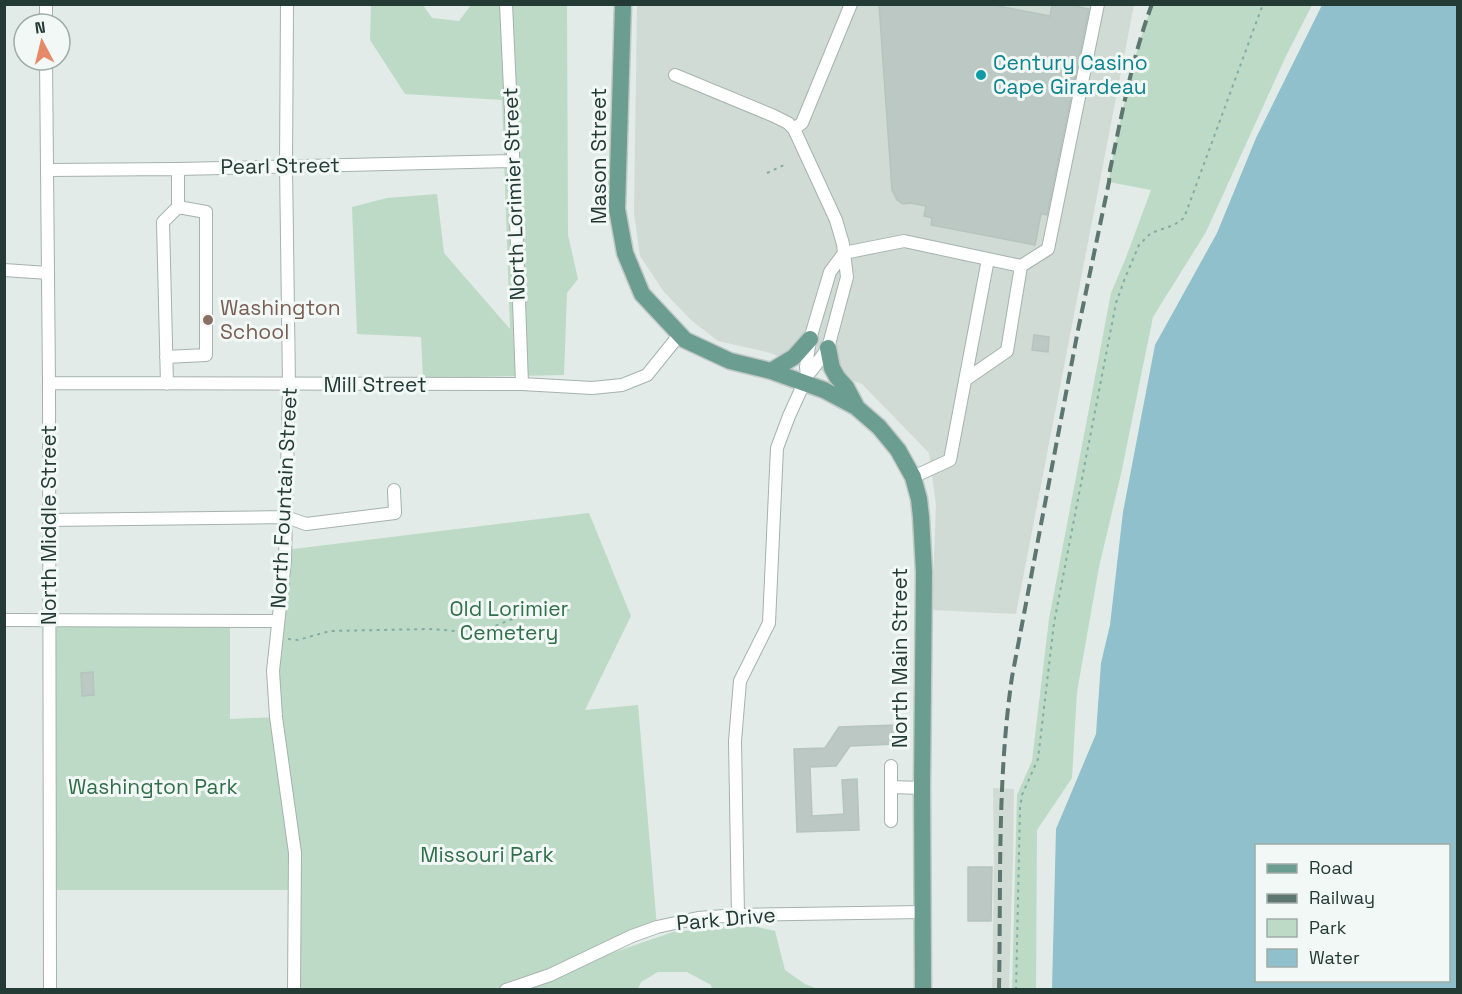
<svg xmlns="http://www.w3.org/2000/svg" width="1462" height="994" viewBox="0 0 1462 994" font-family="'Space Grotesk',sans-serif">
<rect width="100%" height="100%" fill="#e2ebe7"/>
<path fill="#d1dbd6" d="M637 5H1134L1016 614 932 610 936 505 929 453 862 384 767 352 718 341 691 320 664 292 640 256 634 213Z
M993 788 1014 789 1013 855 1009 989H992L994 865Z"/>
<path fill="#bddac6" d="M371 5H423L432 18 459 21 471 5H567L568 235 578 279 567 293 564 375 423 378 421 337 357 334 352 207 387 198 437 194 444 253 510 329 502 100 405 94 370 40Z
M1152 5H1312L1286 56 1206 232 1153 317 1121 474 1099 567 1077 692 1072 778 1037 830 1036 989H1012L1017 795 1032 761 1049 619 1111 293 1125 260 1151 190 1109 182 1110 170C1122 114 1132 58 1152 5Z
M589 513 631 616 585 710 638 705 657 927 506 989H294V890H50L49 621 230 622V719L276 717 273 671 285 550Z
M722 927H758L775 931 785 970 805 984 818 989H712L711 985 687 972H658L641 982 638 989 529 990 540 983 609 954 673 932Z"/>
<path fill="#8fc0cb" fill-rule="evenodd" d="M1322 5H1457V989H1052L1056 829 1096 734 1101 663 1110 625 1123 512 1155 345 1217 233 1256 138ZM1256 846H1448V980H1256Z"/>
<path fill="#bbc8c3" stroke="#b5c4be" stroke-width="1.5" d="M879 4H988L1050 16 1052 4H1066L1089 9 1047 215 1041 214 1035 245 931 225 932 218 924 216 926 206 910 203 903 204 897 200 892 190Z
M1034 335 1049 337 1048 352 1032 350Z
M93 672 94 695 82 696 81 673Z
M896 725V744L850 746 836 766 810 767 812 816 844 814 842 780 857 779 859 830 797 832 794 749 825 748 839 727Z
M968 867H992L991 921H968Z"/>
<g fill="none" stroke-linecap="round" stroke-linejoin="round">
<g stroke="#a5b2ae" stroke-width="14">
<path id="minor" d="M46 4V24
M287 4 286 166 289 385 285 560 273 671 276 717 295 853 294 990
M506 4 516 218 522 384
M46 60 49 383 50 990
M675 75 774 116 788 123 794 129 836 220 843 244 847 277 828 348 812 370 807 375
M794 129 802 123 851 4
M48 170 178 169 513 161
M844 253 904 241 1021 266 1048 249 1098 4
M4 270 48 273
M166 357 206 355V212L178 207
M965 380 1007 351 1021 266
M49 383 522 384 592 388 622 385 647 375 680 334
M167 384 163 222 178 207V169
M913 477 950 460 988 259
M49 520 286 517 306 524 395 513 394 490
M4 620 278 621
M891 787V766
M891 821V787L922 788
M738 915 735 741 740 681 769 623 777 448 789 416 804 383 807 375 806 367 810 339 830 272 844 253
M506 990 550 975 632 936 657 927 698 918 738 915 923 912"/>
</g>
<g stroke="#c2c8c6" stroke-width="19">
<path id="major" d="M623 4 617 209 625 253 642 294 685 340 730 361 771 371 824 390 856 407 879 427 898 450 913 477 919 499 921 517 924 572 922 788 923 990
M828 348 832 368 837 377 846 387 856 406
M771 371 794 357 810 339"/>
</g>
<path stroke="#85aca1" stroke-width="2" stroke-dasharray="3 4.5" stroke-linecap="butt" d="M767 173 784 165
M288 639 298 640 330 631 429 629 456 631H482L538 609 555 606 569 610
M1016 990 1020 808 1022 795 1038 759 1054 623 1116 303 1125 278 1139 245 1151 233 1174 225 1184 218 1263 4"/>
<use href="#minor" stroke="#fff" stroke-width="12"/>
<use href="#major" stroke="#6b9d91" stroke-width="16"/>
<path stroke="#5e7670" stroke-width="4" stroke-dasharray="12 6" stroke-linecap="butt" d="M999 990C1001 886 997 780 1012 677L1078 330 1109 182 1110 170C1122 114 1132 58 1152 4"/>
</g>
<circle fill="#0f9aa8" stroke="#f2f8f5" stroke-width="2" cx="981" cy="75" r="6"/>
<circle fill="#8d6e63" stroke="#f2f8f5" stroke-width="2" cx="208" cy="320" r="6"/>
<g text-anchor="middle" stroke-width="6" stroke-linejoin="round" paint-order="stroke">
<g font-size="21" fill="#0d838f" stroke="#f2f8f5" text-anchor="start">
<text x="993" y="70">Century Casino<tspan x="993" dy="24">Cape Girardeau</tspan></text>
</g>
<g font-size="21" fill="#243a35" stroke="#f2f8f5">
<text transform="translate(599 156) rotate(-90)" y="7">Mason Street</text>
<text transform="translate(280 166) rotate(-1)" y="7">Pearl Street</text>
<text transform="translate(514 194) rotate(-92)" y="7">North Lorimier Street</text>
<text x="375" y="392">Mill Street</text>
<text transform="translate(284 498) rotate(-87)" y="7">North Fountain Street</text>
<text transform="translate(49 525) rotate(-90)" y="7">North Middle Street</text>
<text transform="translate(900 658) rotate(-90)" y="7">North Main Street</text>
<text transform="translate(726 919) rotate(-5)" y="7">Park Drive</text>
</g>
<g font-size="21" fill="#785e54" stroke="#f2f8f5" text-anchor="start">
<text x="220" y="315">Washington<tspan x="220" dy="24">School</tspan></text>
</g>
<g font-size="21" fill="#316e4b" stroke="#f2f8f5">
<text x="509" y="616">Old Lorimier<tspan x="509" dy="24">Cemetery</tspan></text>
<text x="153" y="794">Washington Park</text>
<text x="487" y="862">Missouri Park</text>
</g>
</g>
<rect width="1462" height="994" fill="none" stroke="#243a35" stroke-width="12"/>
<rect x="1255" y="844" width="195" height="138" fill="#f2f8f5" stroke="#a0aca8" stroke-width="1.5"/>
<rect x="1267" y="864" width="30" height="9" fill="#6b9d91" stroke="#a0aca8" stroke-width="1.5"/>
<text x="1309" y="874" font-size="18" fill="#243a35">Road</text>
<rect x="1267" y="894" width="30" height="9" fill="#5e7670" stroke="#a0aca8" stroke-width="1.5"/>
<text x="1309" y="904" font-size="18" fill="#243a35">Railway</text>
<rect x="1267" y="919" width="30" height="18" fill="#bddac6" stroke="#a0aca8" stroke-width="1.5"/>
<text x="1309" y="934" font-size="18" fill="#243a35">Park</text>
<rect x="1267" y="949" width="30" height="18" fill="#8fc0cb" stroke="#a0aca8" stroke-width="1.5"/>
<text x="1309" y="964" font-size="18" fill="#243a35">Water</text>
<g transform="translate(42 42) rotate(353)"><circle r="28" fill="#f2f8f5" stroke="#a0aca8" stroke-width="1.5"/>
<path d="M0-4.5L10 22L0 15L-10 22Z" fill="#e68966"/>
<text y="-9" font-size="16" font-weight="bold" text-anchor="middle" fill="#243a35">N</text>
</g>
</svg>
